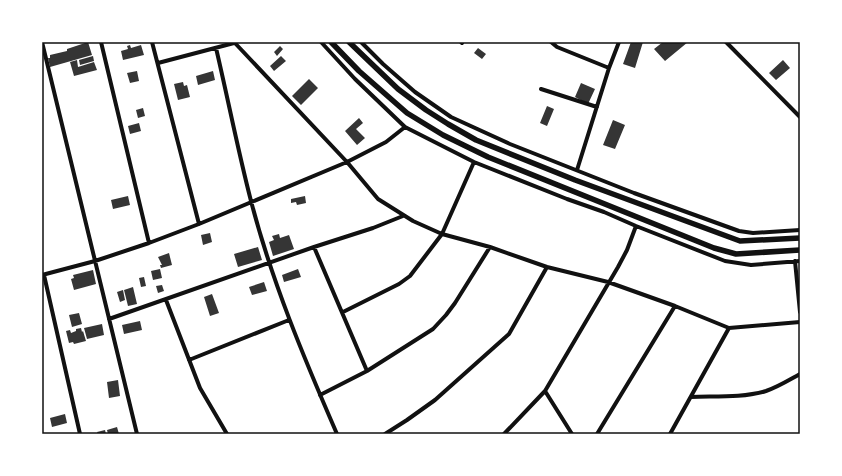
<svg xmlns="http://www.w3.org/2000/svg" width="842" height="476" viewBox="0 0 842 476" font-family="Manrope,sans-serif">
<rect width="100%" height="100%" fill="#fff"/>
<path fill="#353535" d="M88 42 92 55 50 67 48 58H50V55L67 51V49Z
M631 42H643L635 68 623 64Z
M663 42H688L665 61 654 49Z
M130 45 131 48 141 45 144 55 123 60 121 51 128 49 127 46Z
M280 46 283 49 277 56 274 52Z
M478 48 486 54 482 59 474 53Z
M93 56 94 61 80 65 79 60Z
M281 56 286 61 274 71 270 66Z
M77 60 78 67 94 62 97 70 74 76 70 62Z
M783 60 790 68 776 80 769 73Z
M137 71 139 81 130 83 127 73Z
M213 71 215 80 198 85 196 76Z
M309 79 318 88 301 105 292 96Z
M183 82 184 86 187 85 190 97 178 100 174 84Z
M581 83 595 89 588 104 575 97Z
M547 106 554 109 547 126 540 123Z
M143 108 145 116 138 118 136 110Z
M359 118 363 123 356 129 365 138 357 145 345 131Z
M613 120 625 125 615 149 603 145Z
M139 123 141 131 130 134 128 126Z
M128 196 130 205 113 209 111 200Z
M305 196 306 203 297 205 296 202 291 203V199Z
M210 233 212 242 203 245 201 235Z
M279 234 280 238 289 235 294 249 273 256 269 242 274 240 272 236Z
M258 247 262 260 238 267 234 254Z
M169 253 172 265 161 268 160 265H162L158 257Z
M160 269 162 278 153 280 151 271Z
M298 269 301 277 284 282 282 275Z
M93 270 96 284 74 290 71 279 74 278 73 275Z
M144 277 146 286 141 287 139 278Z
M264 282 267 291 252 295 249 287Z
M162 285 164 291 158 293 156 286Z
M133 287 137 304 128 306 124 290Z
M123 290 125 300 120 302 117 292Z
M212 294 219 313 210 316 204 297Z
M79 313 82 324 72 327 69 315Z
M140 321 142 330 124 334 122 325Z
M102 324 104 335 87 339 84 328Z
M81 328 82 332 83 331 86 341 74 344 73 342 69 343 66 331 70 330 71 333 76 331V329Z
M118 380 120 396 109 398 107 382Z
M65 414 67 423 52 427 50 418Z
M117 427 119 434H108L107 430Z
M105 430 106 434H98L97 432Z"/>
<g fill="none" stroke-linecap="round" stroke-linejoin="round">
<path stroke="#111" stroke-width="4" d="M42 42 137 434
M101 42 149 243
M152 42 199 224
M234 42 347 162 378 199 413 221 442 234 490 247 547 267 608 282 675 306 729 328 800 322
M321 42 355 79 405 127 474 162 567 199 604 212 636 226 725 261 751 265 800 261
M361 42 383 64 415 92 451 117 510 144 634 193 739 231 753 233 800 230
M461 42 462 43
M551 42 557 47 609 68
M726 42 800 117
M216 48C228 99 238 151 251 201 272 282 304 358 337 434
M158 63 234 43
M541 89 597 107
M577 170 609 68 619 42
M314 247 367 371
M795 261 800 312
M42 275 95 261 149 243 199 224 347 162 386 142 405 127
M44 275 80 434
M166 300 200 388 227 434
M343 312 399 284 410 276 442 234 474 162
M109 319 314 247 373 228 403 216
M189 360 289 320
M320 395 367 371 433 329 446 315 455 303 490 247
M691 397C715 396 742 398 766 391 778 387 789 380 800 374
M385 434 407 420 435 400 509 334 547 267
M504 434 545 391
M572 434 545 391 618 267 627 250 636 226
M597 434 675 306
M670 434 729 328"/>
<path stroke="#111" stroke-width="5.5" d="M331 42 359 71 407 113 443 135 488 157 714 248 736 254 800 250
M349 42 398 89 426 110 448 124 476 140 575 180 740 241 800 238"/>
</g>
<rect width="842" height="476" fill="none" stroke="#ffffff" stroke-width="86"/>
<rect x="43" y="43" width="756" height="390" fill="none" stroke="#111" stroke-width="1.5"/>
</svg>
